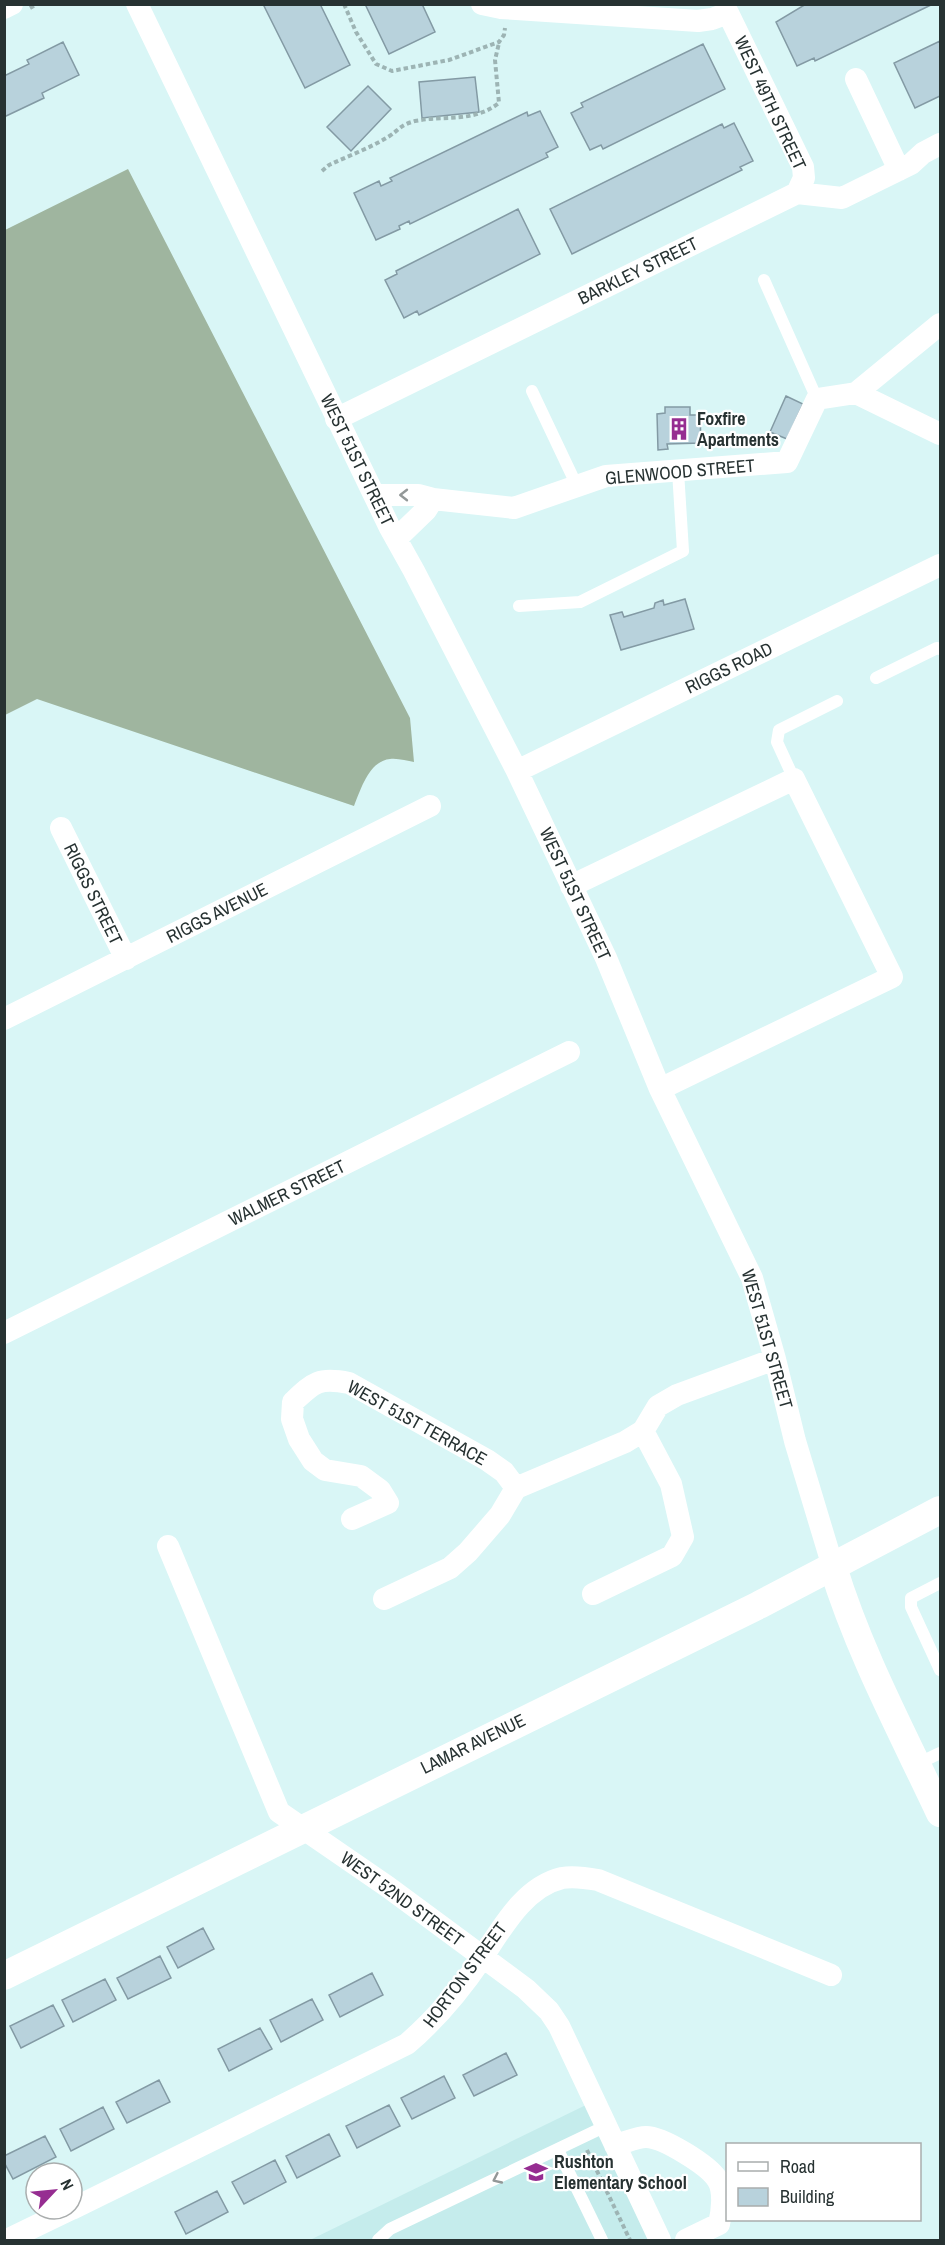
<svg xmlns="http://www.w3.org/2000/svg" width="945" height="2245" viewBox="0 0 945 2245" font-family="'Archivo Narrow',sans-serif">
<rect width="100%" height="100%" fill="#d9f6f6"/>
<path fill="#c5ecec" d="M590 2103 653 2240H310Z"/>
<path fill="#9fb59f" d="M128 169 410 718 414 762C407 761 398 758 390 759 369 761 361 789 354 806L37 699 5 715V230Z"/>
<path fill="#b8d2dc" stroke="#839aa4" stroke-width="1.5" d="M263 4H320L350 65 305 88Z
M365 4H422L435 32 389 54Z
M806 4H933L815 61 814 58 797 66 776 22Z
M940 41V96L915 108 894 63Z
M63 42 79 75 42 93 44 98 4 117V76L29 64 27 60Z
M703 44 725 89 603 149 601 145 590 150 571 113 583 107 581 103Z
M475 77 479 112 422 118 419 82Z
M368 86 391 109 351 151 327 127Z
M540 111 558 147 546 153 548 157 410 224 409 221 399 226 400 229 376 240 354 193 379 181 381 186 392 181 390 178 527 112 528 116Z
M734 123 753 161 740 167 742 170 572 254 550 209 722 124 724 128Z
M518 209 540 254 419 315 417 311 404 318 385 280 397 274 396 271Z
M786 396 803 404 787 439 770 432Z
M665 407H690V415H700L701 443 667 444 668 449 658 450 657 414 665 413Z
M685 599 694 629 621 650 610 615 622 612 624 617 654 608 655 603 663 600 664 605Z
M203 1928 214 1949 178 1968 167 1947Z
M160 1956 171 1978 128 1999 117 1978Z
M372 1973 383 1995 340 2017 329 1995Z
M105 1979 116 2000 73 2022 62 2000Z
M312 1999 323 2020 281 2042 270 2020Z
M53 2005 64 2026 21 2048 10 2026Z
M260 2028 272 2049 229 2071 218 2049Z
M506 2053 517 2075 474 2096 463 2075Z
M444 2076 455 2098 412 2119 401 2098Z
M159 2080 170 2102 127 2123 116 2102Z
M389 2105 400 2126 357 2148 346 2126Z
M103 2107 114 2129 71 2151 60 2129Z
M329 2134 340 2156 297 2178 286 2156Z
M45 2136 56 2157 13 2179 4 2162V2156Z
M275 2160 286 2182 244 2204 232 2182Z
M217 2191 228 2212 186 2234 175 2212Z"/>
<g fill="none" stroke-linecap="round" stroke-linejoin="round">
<path stroke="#9db4b4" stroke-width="4" stroke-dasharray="4.5 3" stroke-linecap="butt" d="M344 4 356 32 376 64 392 71 449 60 499 42 504 35 505 28
M30 8 37 4
M322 171 329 165C348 156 370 148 388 137 399 130 400 125 415 121 445 115 473 123 499 103L495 60 499 43
M587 2150 630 2240"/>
<path stroke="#fff" stroke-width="12" d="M764 280 817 399
M532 391 577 486
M519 606 580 602 683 551 678 471
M876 678 937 648 940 649
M794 779 777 742 779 730 837 701
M940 1583 911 1598V1607L940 1670
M917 1764 940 1753
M558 2150 602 2240
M378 2240 390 2229 606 2126"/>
<path stroke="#fff" stroke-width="22" d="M137 4 390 528 414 571 517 771 606 958 660 1089 752 1278 775 1359 795 1441 833 1567
M482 4 501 8 698 21 712 19 728 13
M4 8 12 4
M728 13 803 167 804 178 797 193
M856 79 899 170
M856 393 940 434
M336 419 797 193 842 198 911 164 923 153 940 144
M374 495H418L433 499 514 508 606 476 787 462 817 399 856 393 940 324
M396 539 426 510 433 499
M517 771 940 565
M61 828 126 959
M571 886 794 779 892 977 660 1089
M4 1019 430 806
M4 1333 569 1052
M352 1519 388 1503 380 1490 361 1476 325 1470 313 1461 299 1439 292 1419 293 1402C314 1382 319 1377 349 1383L487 1460 504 1472 516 1488
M168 1546 279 1812 388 1887 526 1989 549 2011 559 2026 660 2240
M593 1594 672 1556 683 1537 671 1484 643 1431
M384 1599 450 1568 468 1552 500 1515 516 1488 625 1442 643 1431 658 1406 677 1395 775 1359
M615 2145C624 2143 637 2137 646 2137 663 2137 708 2165 717 2179 725 2190 722 2212 719 2224L686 2240
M72 2209 407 2044C435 2020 461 1989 482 1958 502 1928 524 1887 562 1878 573 1876 587 1878 598 1880L831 1975
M7 2240 71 2209"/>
<path stroke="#fff" stroke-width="28" d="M833 1567C859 1652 902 1732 940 1813
M4 1976 759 1605 940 1510"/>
</g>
<defs><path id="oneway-chevron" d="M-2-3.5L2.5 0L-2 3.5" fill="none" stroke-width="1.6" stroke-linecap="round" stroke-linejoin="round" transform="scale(1.5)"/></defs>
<g stroke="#939898">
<use href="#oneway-chevron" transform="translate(404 495) rotate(-180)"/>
<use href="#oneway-chevron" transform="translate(497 2179) rotate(155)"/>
</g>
<defs>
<g id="building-bare" transform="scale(1.8)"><path d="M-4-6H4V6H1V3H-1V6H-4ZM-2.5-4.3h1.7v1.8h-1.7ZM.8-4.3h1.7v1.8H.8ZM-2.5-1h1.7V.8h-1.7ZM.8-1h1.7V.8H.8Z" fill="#962d91" stroke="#fff" stroke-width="2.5" paint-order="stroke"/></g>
<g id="school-bare" transform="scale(1.8)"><path d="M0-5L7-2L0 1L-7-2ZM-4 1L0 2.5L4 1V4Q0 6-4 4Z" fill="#962d91" stroke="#fff" stroke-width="2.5" paint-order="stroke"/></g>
</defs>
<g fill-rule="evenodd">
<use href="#building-bare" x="679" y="429"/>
<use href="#school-bare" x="536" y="2172"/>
</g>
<g text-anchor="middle" stroke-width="4.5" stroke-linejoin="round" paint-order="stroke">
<g font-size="18" fill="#273232" stroke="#fff">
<text transform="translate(770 103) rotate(65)" y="6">WEST 49TH STREET</text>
<text transform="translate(638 271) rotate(-26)" y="6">BARKLEY STREET</text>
<text transform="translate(357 460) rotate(64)" y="6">WEST 51ST STREET</text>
<text transform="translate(680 472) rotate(-5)" y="6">GLENWOOD STREET</text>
<text transform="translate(729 668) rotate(-26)" y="6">RIGGS ROAD</text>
<text transform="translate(93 894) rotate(64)" y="6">RIGGS STREET</text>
<text transform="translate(575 894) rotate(65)" y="6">WEST 51ST STREET</text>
<text transform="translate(217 913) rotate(-27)" y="6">RIGGS AVENUE</text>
<text transform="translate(287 1193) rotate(-26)" y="6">WALMER STREET</text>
<text transform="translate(767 1339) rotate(74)" y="6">WEST 51ST STREET</text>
<text transform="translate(417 1423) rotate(29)" y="6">WEST 51ST TERRACE</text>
<text transform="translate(473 1744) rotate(-26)" y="6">LAMAR AVENUE</text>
<text transform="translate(402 1899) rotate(36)" y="6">WEST 52ND STREET</text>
<text transform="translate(465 1975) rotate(-53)" y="6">HORTON STREET</text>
</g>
<g font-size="18" font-weight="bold" fill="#273232" stroke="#fff" text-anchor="start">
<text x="697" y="425">Foxfire<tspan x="697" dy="21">Apartments</tspan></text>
<text x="554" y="2168">Rushton<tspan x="554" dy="21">Elementary School</tspan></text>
</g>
</g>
<rect width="945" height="2245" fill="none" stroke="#273232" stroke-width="12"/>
<rect x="726" y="2143" width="195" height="78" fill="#ffffff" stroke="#a9adad" stroke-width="1.5"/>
<rect x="738" y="2162" width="30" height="9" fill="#ffffff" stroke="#a9adad" stroke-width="1.5"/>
<text x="780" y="2173" font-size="18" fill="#273232">Road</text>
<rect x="738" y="2188" width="30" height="18" fill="#b8d2dc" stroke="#a9adad" stroke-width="1.5"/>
<text x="780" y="2203" font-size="18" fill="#273232">Building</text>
<g transform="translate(54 2191) rotate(64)"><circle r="28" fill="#ffffff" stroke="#a9adad" stroke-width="1.5"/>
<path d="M0-4.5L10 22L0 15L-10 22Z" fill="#962d91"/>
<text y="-9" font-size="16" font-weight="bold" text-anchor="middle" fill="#273232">N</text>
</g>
</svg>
